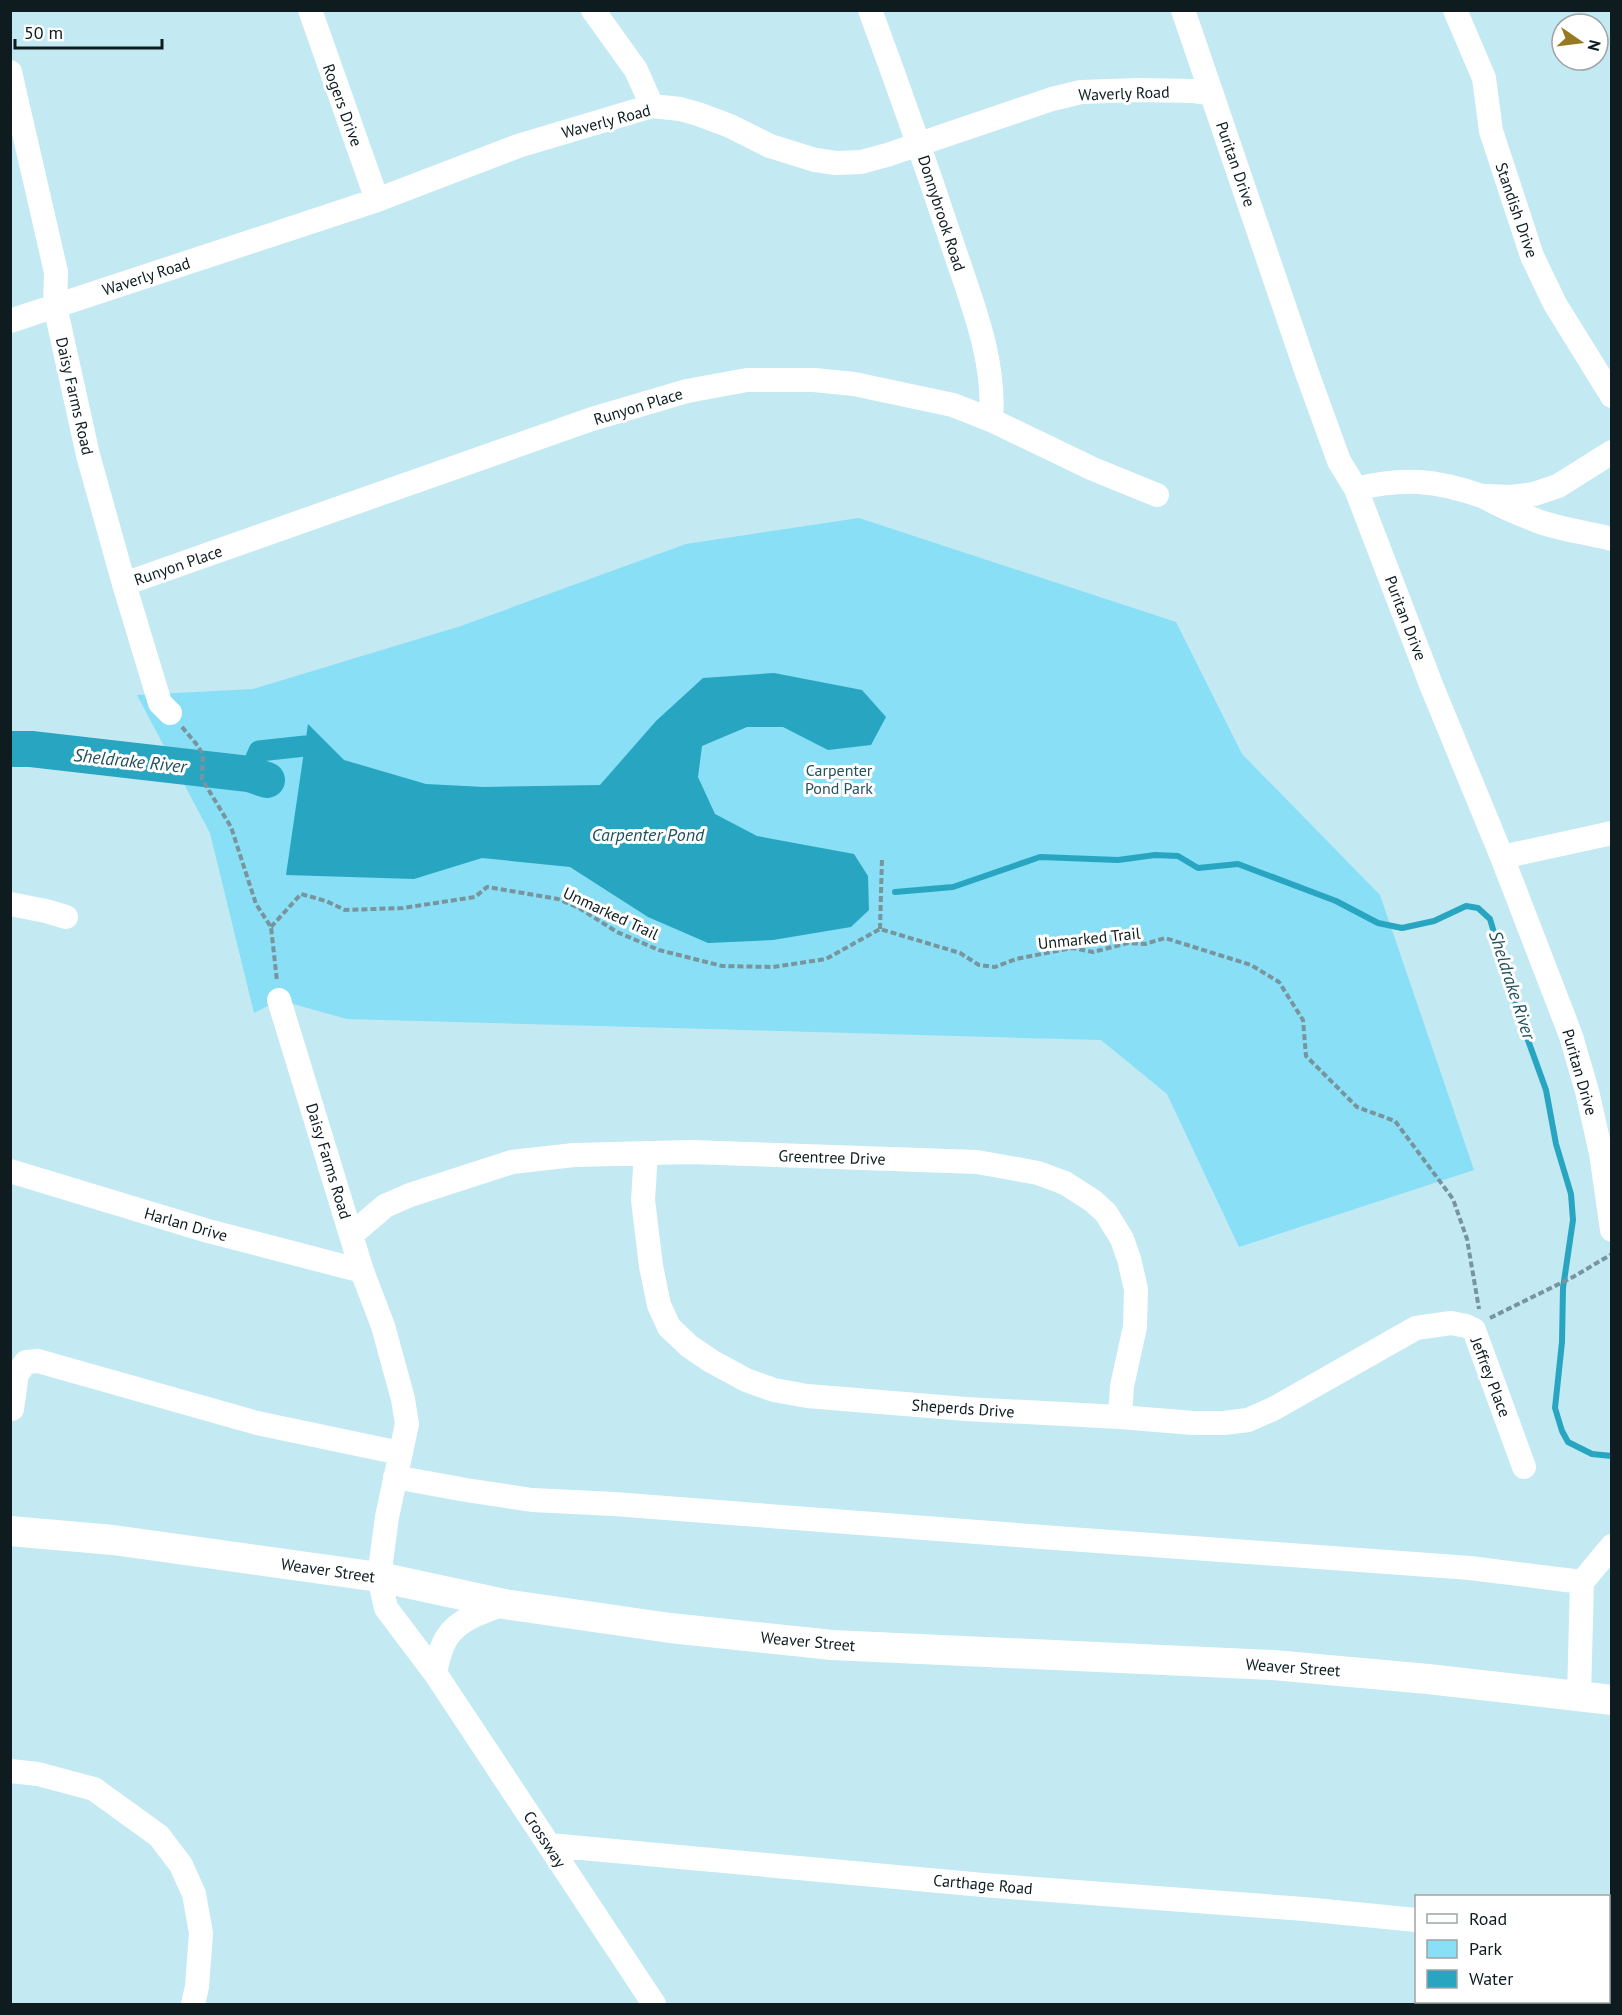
<svg xmlns="http://www.w3.org/2000/svg" width="1622" height="2015" viewBox="0 0 1622 2015" font-family="'PT Sans',sans-serif">
<rect width="100%" height="100%" fill="#c3e9f3"/>
<path fill="#88dff6" d="M859 518 1176 622 1242 754 1380 895 1474 1170 1239 1247 1167 1094 1101 1040 347 1019 279 1000 254 1013 210 833 137 695 253 689 461 626 686 544Z"/>
<path fill="#28a5c1" d="M774 673 862 690 886 717 871 745 828 750 783 727H747L702 746 698 777 715 814 757 836 854 854 868 876 869 910 851 927 773 940 708 943 648 917 570 867 482 858 414 879 286 875 308 724 344 760 426 784 484 787 600 785 656 721 703 678Z"/>
<g fill="none" stroke-linecap="round" stroke-linejoin="round">
<path stroke="#28a5c1" stroke-width="6" d="M895 892 953 887 1040 857 1118 860 1155 855 1178 856 1198 868 1238 864 1336 901 1378 923 1402 928 1434 921 1466 906 1478 908 1490 919 1516 1007 1546 1090 1556 1144 1571 1194 1573 1220 1563 1288 1562 1342 1555 1408 1562 1431 1568 1442 1592 1454 1612 1456"/>
<path stroke="#28a5c1" stroke-width="21" d="M249 774 259 751 305 746"/>
<path stroke="#28a5c1" stroke-width="36" d="M10 749H31L249 774 267 780"/>
<path stroke="#78949c" stroke-width="4" stroke-dasharray="6 3" stroke-linecap="butt" d="M182 727 198 746 203 755 202 779 231 827 256 904 271 927 277 981
M271 927 301 894 326 901 345 910 403 908 475 897 487 887 558 899 579 908 617 932 659 950 722 966 773 967 826 959 880 929 960 953 979 965 995 967 1016 959 1072 948 1093 952 1128 943 1145 944 1165 938 1251 965 1279 982 1303 1020 1306 1056 1357 1107 1395 1121 1453 1199 1467 1239 1479 1309
M880 929 882 857
M1490 1318 1573 1277 1612 1254"/>
<path stroke="#fff" stroke-width="24" d="M310 10 377 200
M593 10 636 70 652 106
M870 10C899 88 926 165 952 243 971 301 996 359 991 420
M1183 10 1307 373 1339 461 1356 489 1432 687 1502 857 1571 1036 1587 1091 1601 1153 1612 1230
M1455 10 1484 78 1491 131 1532 256 1555 304 1612 396
M10 72 56 272 55 306 88 455 124 584 160 703 170 713
M10 321 377 200 518 146 652 106 680 109 698 114 730 126 770 146 815 160 836 163 861 162 887 155 1052 99 1081 92 1139 90 1193 91 1212 94
M1356 489C1402 477 1436 480 1482 496 1489 499 1495 503 1502 506 1514 512 1528 517 1540 522 1564 530 1588 533 1612 539
M1487 496 1511 497 1534 494 1558 486 1612 452
M124 584 592 419 687 391 747 380H814L854 384 953 405 991 420 1093 469 1157 495
M1502 857 1612 833
M10 904 46 911 66 917
M279 1000 362 1271 383 1326 403 1399 407 1424 387 1517 379 1577 386 1608 435 1673 654 2004
M646 1153 643 1200 651 1266 659 1305 669 1327 689 1346 711 1361 746 1380 774 1390 807 1396 966 1409 1120 1417 1193 1423H1224L1248 1420 1273 1409 1416 1328 1451 1323 1466 1326 1474 1330 1524 1467
M10 1171 208 1231 362 1271
M351 1235 385 1206 410 1195 512 1162 574 1155 690 1152 977 1162 1038 1173 1065 1183 1093 1201 1106 1213 1122 1239 1129 1259 1136 1289 1135 1327 1122 1386 1120 1417
M12 1409 17 1374 26 1362 38 1361 257 1423 400 1453
M395 1477 466 1490 532 1500 614 1504 1042 1537 1470 1568 1582 1582
M435 1673C437 1664 439 1654 443 1645 453 1620 481 1613 504 1604
M1579 1696 1582 1582 1612 1546
M10 1771 38 1774 94 1789 159 1836 181 1865 194 1894 201 1933 197 1987 193 2004
M549 1845 983 1885 1304 1909 1416 1920
M1509 2002 1510 2004"/>
<path stroke="#fff" stroke-width="30" d="M10 1531 113 1540 379 1577 504 1604 670 1628 832 1645 1273 1665 1428 1679 1612 1700"/>
</g>
<g text-anchor="middle" stroke-width="6" stroke-linejoin="round" paint-order="stroke">
<g font-size="16" fill="#0e1c1f" stroke="#fff">
<text transform="translate(1124 93) rotate(-2)" y="6">Waverly Road</text>
<text transform="translate(343 105) rotate(70)" y="6">Rogers Drive</text>
<text transform="translate(606 121) rotate(-15)" y="6">Waverly Road</text>
<text transform="translate(1236 164) rotate(71)" y="6">Puritan Drive</text>
<text transform="translate(1517 210) rotate(71)" y="6">Standish Drive</text>
<text transform="translate(942 213) rotate(72)" y="6">Donnybrook Road</text>
<text transform="translate(146 276) rotate(-18)" y="6">Waverly Road</text>
<text transform="translate(75 396) rotate(77)" y="6">Daisy Farms Road</text>
<text transform="translate(638 406) rotate(-17)" y="6">Runyon Place</text>
<text transform="translate(178 565) rotate(-19)" y="6">Runyon Place</text>
<text transform="translate(1406 618) rotate(69)" y="6">Puritan Drive</text>
<text transform="translate(611 913) rotate(25)" y="6">Unmarked Trail</text>
<text transform="translate(1089 938) rotate(-6)" y="6">Unmarked Trail</text>
<text transform="translate(1580 1072) rotate(74)" y="6">Puritan Drive</text>
<text transform="translate(832 1157) rotate(2)" y="6">Greentree Drive</text>
<text transform="translate(329 1161) rotate(73)" y="6">Daisy Farms Road</text>
<text transform="translate(186 1224) rotate(16)" y="6">Harlan Drive</text>
<text transform="translate(1491 1377) rotate(69)" y="6">Jeffrey Place</text>
<text transform="translate(963 1408) rotate(4)" y="6">Sheperds Drive</text>
<text transform="translate(328 1570) rotate(8)" y="6">Weaver Street</text>
<text transform="translate(808 1641) rotate(5)" y="6">Weaver Street</text>
<text transform="translate(1293 1667) rotate(4)" y="6">Weaver Street</text>
<text transform="translate(545 1839) rotate(57)" y="6">Crossway</text>
<text transform="translate(983 1884) rotate(5)" y="6">Carthage Road</text>
</g>
<g font-size="16" fill="#21525e" stroke="#fff">
<text x="839" y="776">Carpenter<tspan x="839" dy="18">Pond Park</tspan></text>
</g>
<g font-size="18" font-style="italic" fill="#1e4f5b" stroke="#fff">
<text transform="translate(130 761) rotate(6)" y="6">Sheldrake River</text>
<text x="648" y="841">Carpenter Pond</text>
<text transform="translate(1512 985) rotate(72)" y="6">Sheldrake River</text>
</g>
</g>
<rect width="1622" height="2015" fill="none" stroke="#0e1c1f" stroke-width="24"/>
<rect x="1415" y="1895" width="195" height="108" fill="#ffffff" stroke="#9fa4a5" stroke-width="1.5"/>
<rect x="1427" y="1914" width="30" height="9" fill="#ffffff" stroke="#9fa4a5" stroke-width="1.5"/>
<text x="1469" y="1925" font-size="18" fill="#0e1c1f">Road</text>
<rect x="1427" y="1940" width="30" height="18" fill="#88dff6" stroke="#9fa4a5" stroke-width="1.5"/>
<text x="1469" y="1955" font-size="18" fill="#0e1c1f">Park</text>
<rect x="1427" y="1970" width="30" height="18" fill="#28a5c1" stroke="#9fa4a5" stroke-width="1.5"/>
<text x="1469" y="1985" font-size="18" fill="#0e1c1f">Water</text>
<g transform="translate(1580 42) rotate(104)"><circle r="28" fill="#ffffff" stroke="#9fa4a5" stroke-width="1.5"/>
<path d="M0-4.5L10 22L0 15L-10 22Z" fill="#967921"/>
<text y="-9" font-size="16" font-weight="bold" text-anchor="middle" fill="#0e1c1f">N</text>
</g>
<path d="M15 39v9h147v-9" fill="none" stroke="#0e1c1f" stroke-width="3"/>
<text x="24" y="39" font-size="18" fill="#0e1c1f" stroke="#ffffff" stroke-width="4.5" paint-order="stroke">50 m</text>
</svg>
